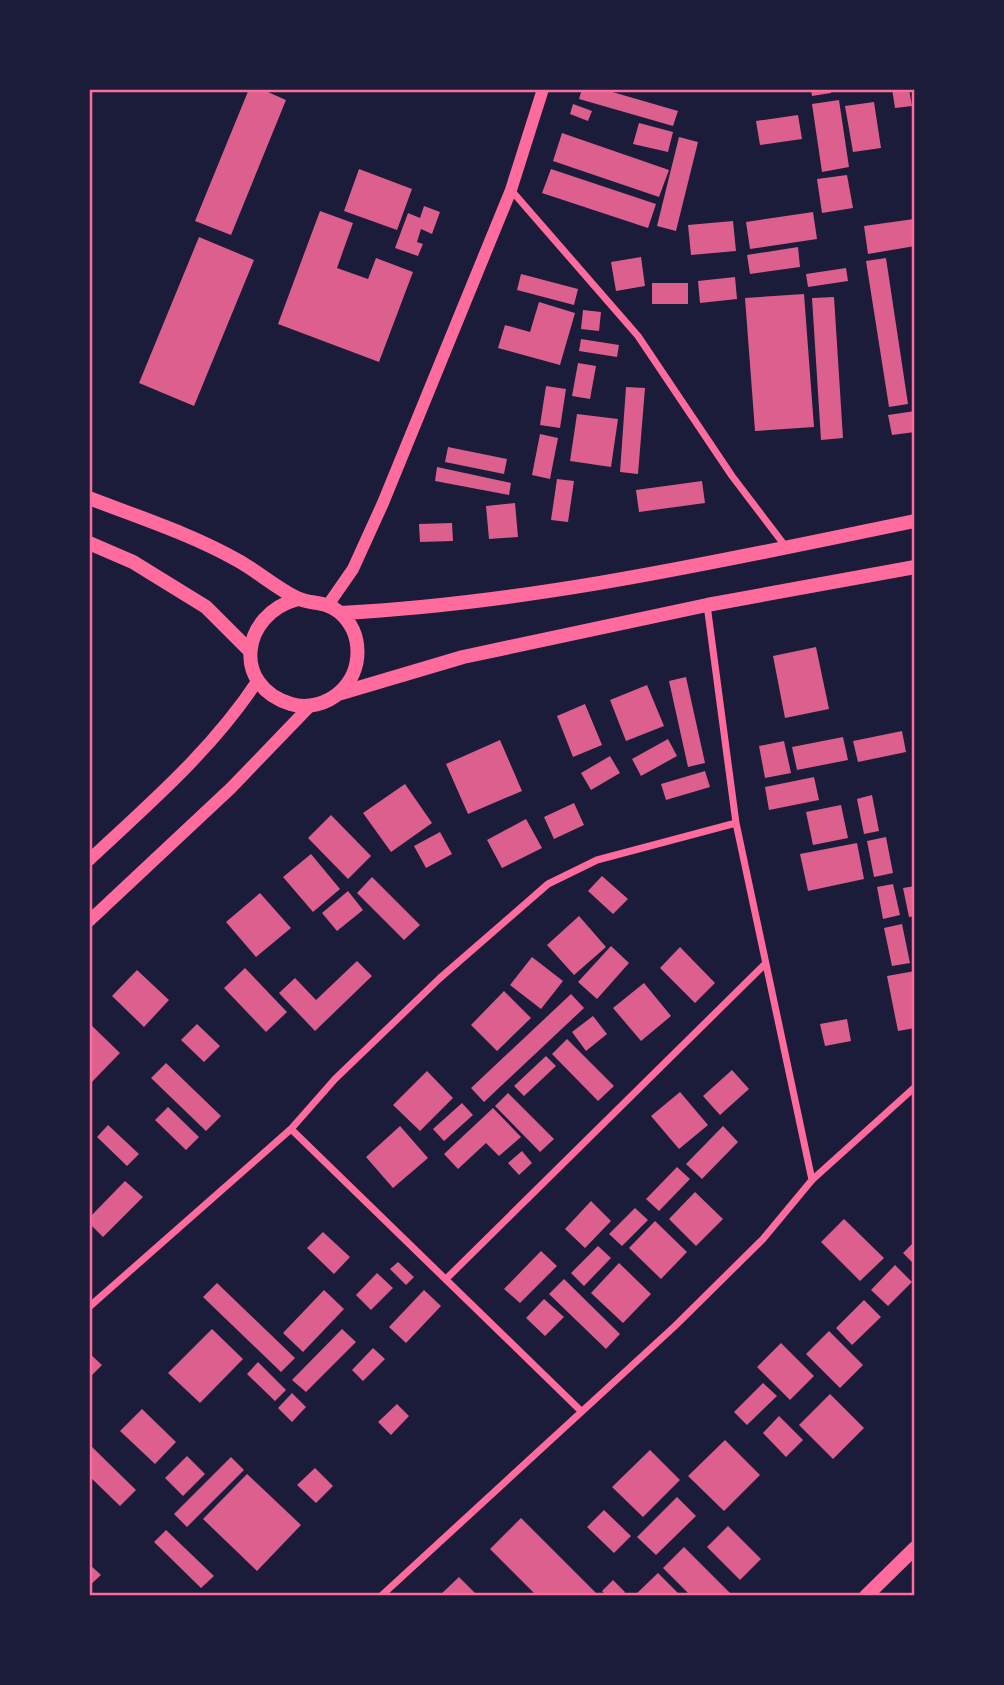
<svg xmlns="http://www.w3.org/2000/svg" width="1004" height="1685" viewBox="0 0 1004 1685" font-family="'Golos Text',sans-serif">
<rect width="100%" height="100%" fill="#1b1b3a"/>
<path fill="#dd5f8e" d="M249 89H261L286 100 231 235 195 221Z
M582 89H602L678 111 673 126 579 99Z
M811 89H831V93L812 96Z
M892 89H909L912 106 895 108Z
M839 100 849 167 822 172 812 104Z
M874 102 881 148 853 152 845 106Z
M573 104 592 111 588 121 570 114Z
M798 115 802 139 760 145 756 121Z
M639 123 673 132 668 152 633 144Z
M562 133 669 170 659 197 553 161Z
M679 137 698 142 676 231 657 226Z
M359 169 412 189 397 230 344 211Z
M551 169 656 204 648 228 542 193Z
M847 175 853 208 822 213 817 179Z
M424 206 440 212 432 234 421 229 417 242 423 244 418 256 395 248 408 213 420 218Z
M320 211 353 223 337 268 368 279 376 258 413 272 379 362 278 324Z
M813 212 817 239 750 249 746 222Z
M914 219 915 246 868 254 864 226Z
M733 221 736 251 691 255 688 225Z
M199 237 254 260 194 406 139 383Z
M798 247 800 267 750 274 747 255Z
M641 257 645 286 616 291 611 262Z
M886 258 908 404 889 407 866 261Z
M846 268 848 281 808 287 806 274Z
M521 274 578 289 574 305 517 290Z
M735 277 737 299 700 303 698 281Z
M652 283H688V304H652Z
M804 294 814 427 755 431 745 298Z
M834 297 843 438 821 440 812 298Z
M539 302 575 313 560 365 498 348 505 325 530 332Z
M583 310 601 312 599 331 581 329Z
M581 339 619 345 617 357 579 351Z
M578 363 596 366 590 399 572 396Z
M546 386 566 389 560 428 540 425Z
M626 387 645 388 638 474 620 472Z
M915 411V432L892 435 888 415Z
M577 414 618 419 611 467 570 461Z
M540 434 558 438 550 479 532 475Z
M448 447 507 459 504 474 445 462Z
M437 467 511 483 509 495 435 481Z
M557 479 574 481 568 522 551 520Z
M702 481 705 503 639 512 636 490Z
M515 503 518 537 489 539 486 506Z
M452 523 453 541 420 542 419 524Z
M816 647 829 709 785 718 773 656Z
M686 677 705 763 688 767 669 681Z
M647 685 664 726 626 741 610 700Z
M585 704 602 745 573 757 557 716Z
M902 731 906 752 858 762 853 741Z
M843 737 848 760 797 770 792 747Z
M668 739 677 756 641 776 632 759Z
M500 740 522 791 468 814 446 764Z
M784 741 791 773 765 778 759 746Z
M610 756 620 773 591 790 581 773Z
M705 771 710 787 666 800 661 784Z
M814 777 819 800 769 810 765 787Z
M405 784 432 823 391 852 363 813Z
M872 795 879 831 864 834 857 799Z
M574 803 584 825 554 839 544 817Z
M841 805 848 838 813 845 806 812Z
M331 815 371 856 348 879 308 838Z
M526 819 542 848 502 868 487 840Z
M440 832 452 854 426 868 414 846Z
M886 837 893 873 874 877 867 841Z
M857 843 864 879 808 891 800 854Z
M311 854 340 889 313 912 283 877Z
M602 876 628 899 613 914 588 891Z
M372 877 420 925 404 940 357 893Z
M893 884 900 915 883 919 877 887Z
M915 886V916L909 917 903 888Z
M348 891 363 910 337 931 322 913Z
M260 893 291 928 256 957 226 922Z
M579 916 606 947 574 975 547 945Z
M902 924 910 963 892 966 884 928Z
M611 946 629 963 597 999 578 982Z
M680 947 715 983 695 1003 660 968Z
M532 957 563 981 541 1009 510 985Z
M357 961 372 976 315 1031 279 993 295 978 316 1000Z
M245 968 287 1012 266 1032 224 988Z
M137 970 169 1000 144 1027 112 996Z
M915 971V1028L898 1031 887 976Z
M644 983 671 1016 641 1041 613 1008Z
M504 991 531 1018 497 1051 471 1025Z
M571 994 584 1008 484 1102 471 1088Z
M593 1016 607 1034 586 1051 572 1032Z
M847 1019 851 1041 825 1046 820 1024Z
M89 1023 120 1053 89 1085Z
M197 1024 220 1046 204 1062 181 1040Z
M567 1039 614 1086 598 1101 552 1054Z
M546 1056 556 1066 524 1096 514 1086Z
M166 1063 221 1116 206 1131 151 1078Z
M732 1070 749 1089 720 1115 703 1096Z
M427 1071 453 1098 420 1131 393 1105Z
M680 1092 708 1125 679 1149 651 1116Z
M508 1093 554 1139 540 1152 495 1106Z
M462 1103 473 1115 444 1141 433 1129Z
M168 1107 199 1137 186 1150 155 1120Z
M493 1108 521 1137 499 1156 486 1143 458 1169 444 1154Z
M108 1125 139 1154 127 1166 97 1137Z
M400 1126 428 1158 393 1188 366 1157Z
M723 1126 738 1142 702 1179 686 1164Z
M522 1151 532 1163 519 1175 508 1163Z
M677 1167 690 1179 659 1211 646 1199Z
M125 1181 143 1197 103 1237 89 1223V1218Z
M695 1192 723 1219 696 1246 669 1219Z
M591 1201 611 1221 585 1248 565 1229Z
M635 1208 648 1220 622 1246 609 1234Z
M844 1219 884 1258 860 1281 821 1242Z
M655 1221 687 1252 661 1279 629 1248Z
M323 1232 350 1257 334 1274 307 1248Z
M915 1241V1265L903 1253Z
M598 1246 611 1258 584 1286 571 1273Z
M541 1251 557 1266 520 1303 504 1289Z
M398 1262 414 1277 406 1285 390 1269Z
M619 1263 651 1294 623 1323 591 1293Z
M895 1265 912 1282 888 1306 871 1290Z
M377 1273 393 1288 371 1310 356 1295Z
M564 1279 620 1334 606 1349 549 1294Z
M217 1283 295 1358 281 1372 203 1297Z
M324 1290 344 1309 303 1352 283 1333Z
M424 1290 441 1306 406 1343 389 1327Z
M544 1299 564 1317 545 1336 526 1318Z
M864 1300 881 1317 852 1345 836 1328Z
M212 1329 243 1359 200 1403 168 1373Z
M342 1329 356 1342 306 1392 292 1380Z
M829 1331 863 1365 840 1388 806 1354Z
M781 1343 814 1376 790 1400 757 1367Z
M373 1348 385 1359 363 1381 352 1370Z
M89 1353 102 1365 89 1378Z
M258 1362 286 1390 275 1401 247 1374Z
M763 1383 777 1396 747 1425 734 1412Z
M292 1393 306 1407 292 1422 278 1408Z
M830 1394 864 1428 833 1459 799 1425Z
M397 1404 409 1416 391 1435 378 1422Z
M142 1409 176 1442 155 1464 120 1431Z
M779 1416 803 1440 786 1457 763 1433Z
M725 1440 760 1475 724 1511 688 1476Z
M89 1444 136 1490 120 1506 89 1476Z
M650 1450 680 1480 643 1517 612 1487Z
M187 1456 205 1474 183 1496 165 1478Z
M231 1457 244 1470 187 1527 174 1514Z
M315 1468 333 1486 316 1503 297 1485Z
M247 1474 301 1525 257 1571 203 1519Z
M677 1497 696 1516 656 1555 637 1537Z
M604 1510 631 1536 614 1553 587 1527Z
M521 1518 597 1594 595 1596H537L490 1549Z
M728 1526 761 1559 740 1580 707 1547Z
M166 1530 214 1576 201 1588 154 1542Z
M684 1547 733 1596H691L663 1568Z
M89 1564 101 1575 89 1586Z
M658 1573 681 1596H634Z
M459 1577 478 1596H439Z
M613 1580 625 1592 622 1596H607L602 1591Z"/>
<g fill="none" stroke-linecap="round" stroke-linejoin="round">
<path stroke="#ff6b9d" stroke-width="7" d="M511 190 638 336 732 476 786 547
M707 605 736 823 812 1180
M291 1129 580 1410
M446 1279 764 965
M89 1307 291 1129 335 1079 440 978 548 884 597 860 736 823
M381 1596 675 1326 763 1239 812 1180 915 1087"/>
<path stroke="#ff6b9d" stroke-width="12" d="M328 605 353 569 383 503 511 190 543 89
M89 860C150 803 212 750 258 680
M89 921 231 788 310 706"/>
<path stroke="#ff6b9d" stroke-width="14" d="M89 498C138 517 191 534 237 560 257 571 275 587 295 597 309 605 325 600 339 612 364 633 363 671 340 692 327 704 307 709 291 704 231 686 241 614 298 599
M89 543 133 562 206 607 250 651
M341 613C534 603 725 560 915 521
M338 694 463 657 707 605 915 567
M866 1596 915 1548"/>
</g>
<rect width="1004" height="1685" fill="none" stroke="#1b1b3a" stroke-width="182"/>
<rect x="91" y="91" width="822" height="1503" fill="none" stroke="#ff6b9d" stroke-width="2.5"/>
</svg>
